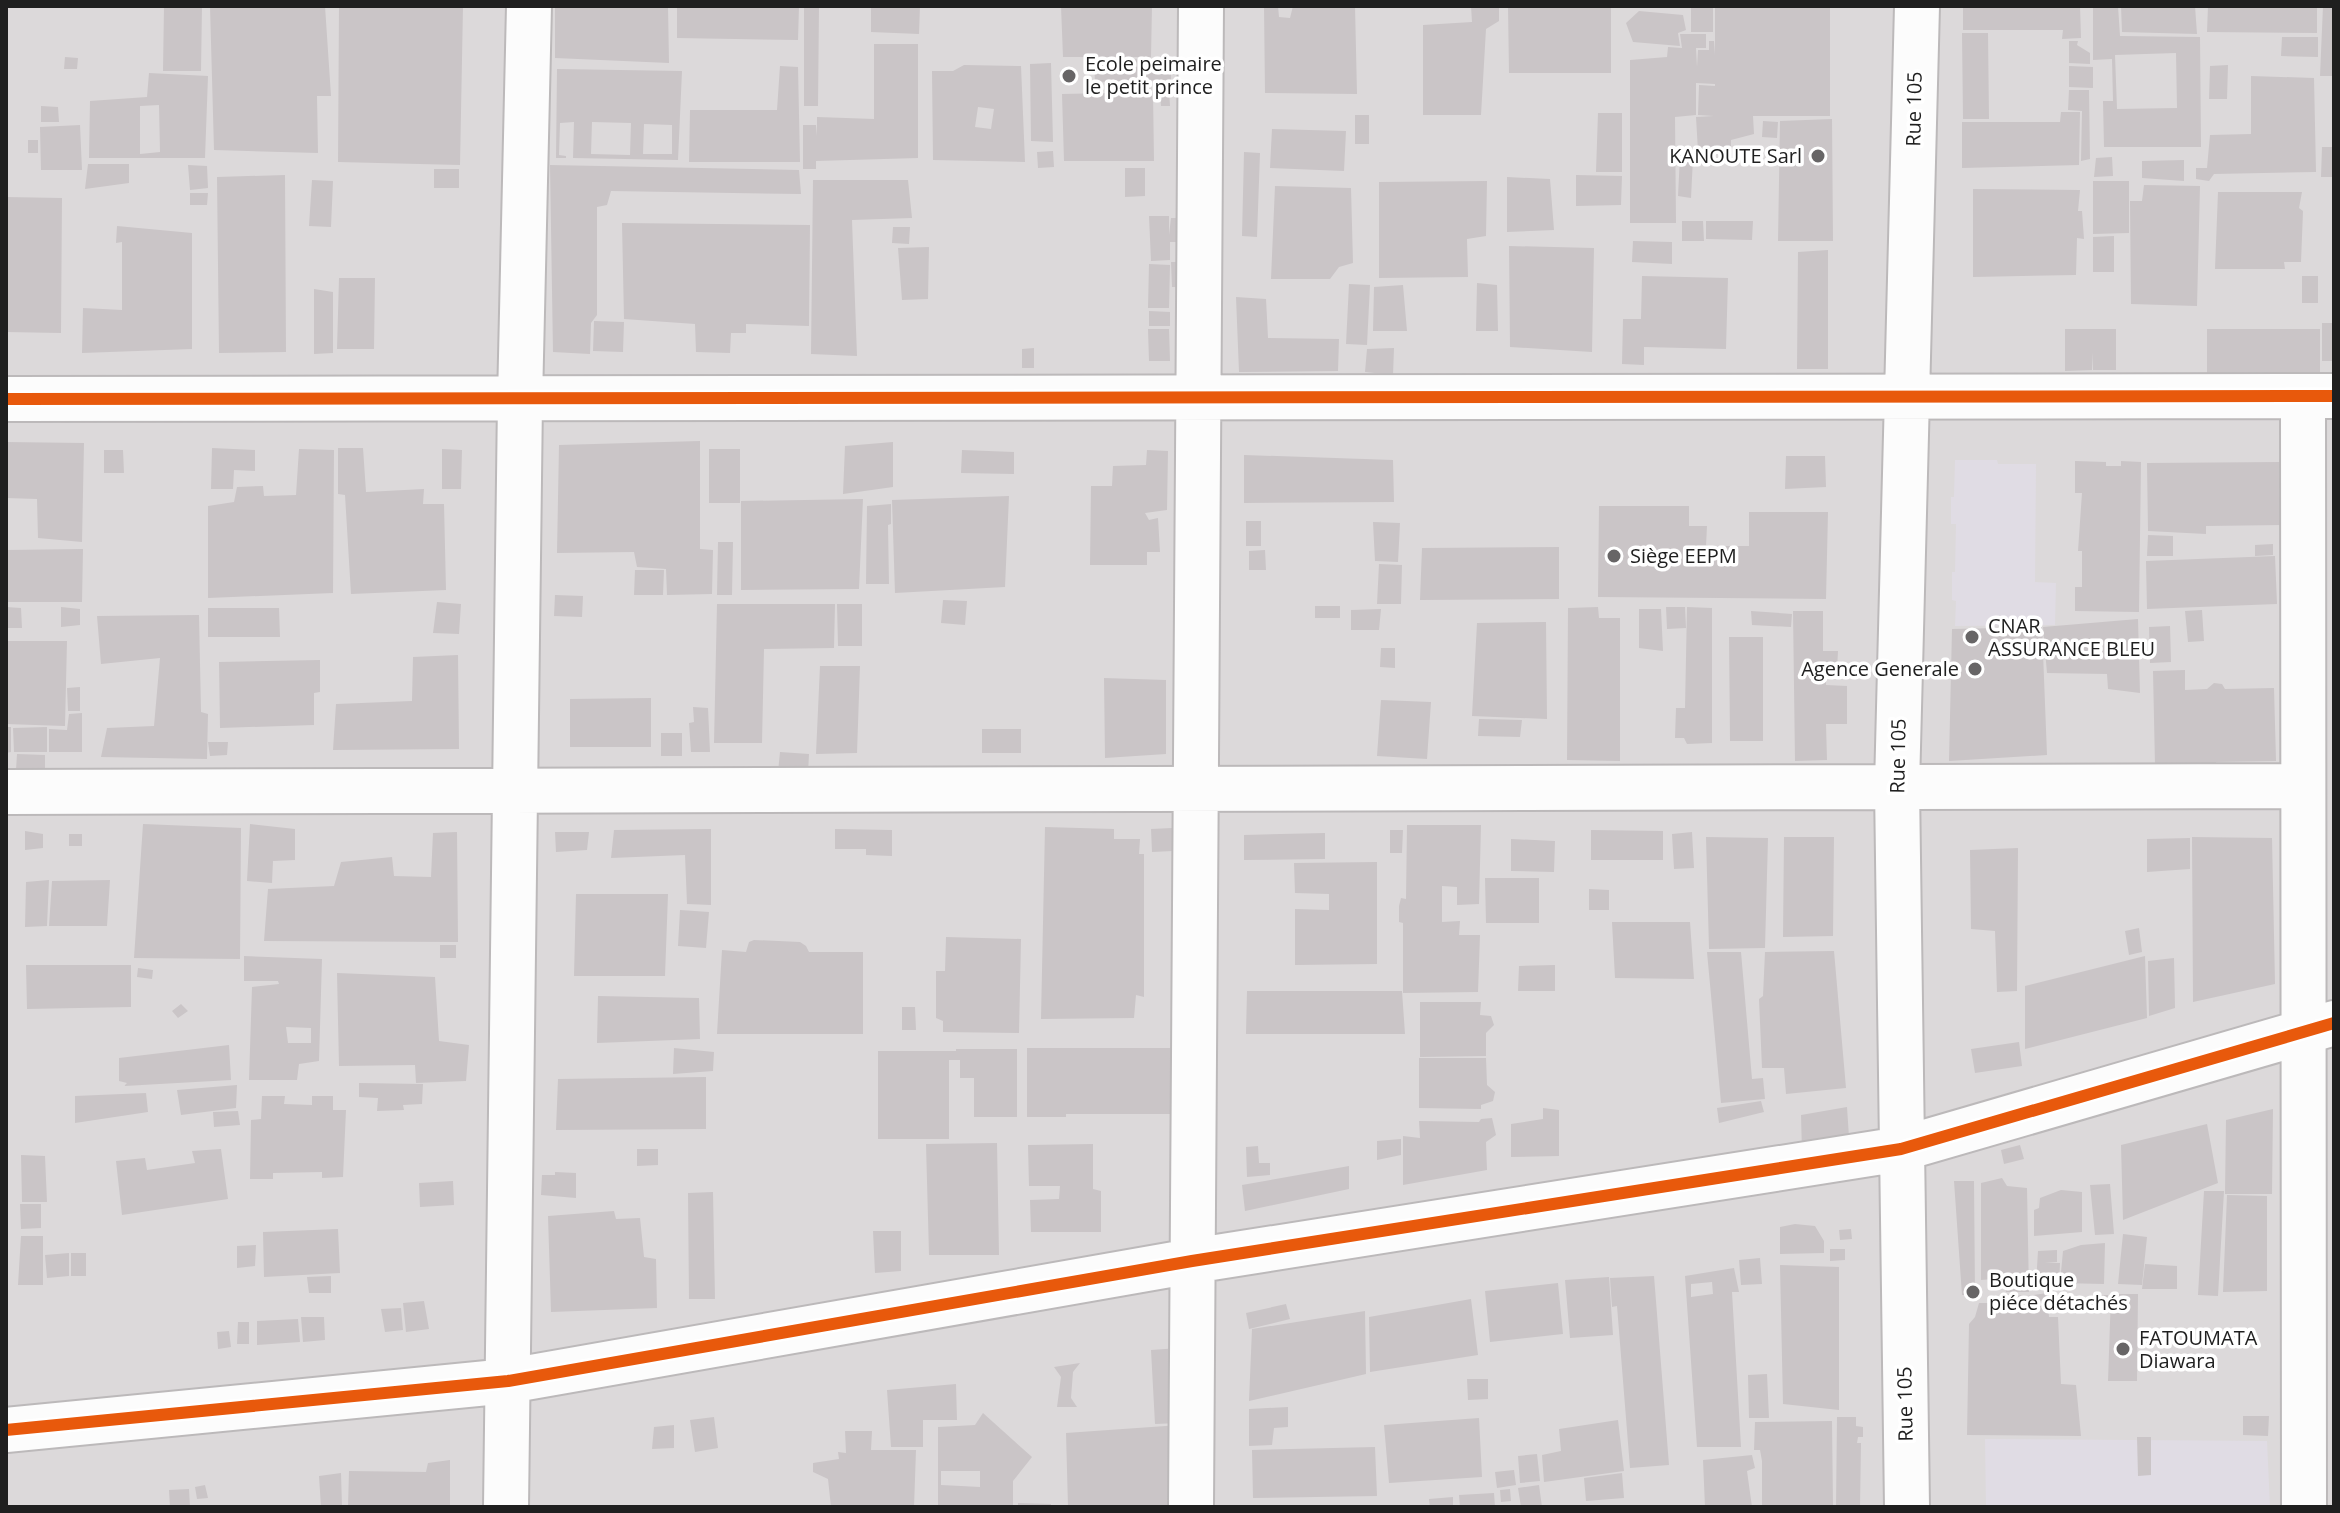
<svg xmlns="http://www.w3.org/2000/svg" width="2340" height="1513" viewBox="0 0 2340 1513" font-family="'Open Sans',sans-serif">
<rect width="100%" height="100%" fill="#ede8e9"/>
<path fill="#dcd9da" d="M6 6H2334V1507H6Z"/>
<path fill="#e0dce4" d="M1955 460H1997L1998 464H2036L2035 582 2056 583 2055 625 1955 626 1956 601 1952 600V572H1955L1956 524H1951V497H1954Z
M1985 1439 2267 1441 2270 1507H1986Z"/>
<path fill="#cac5c7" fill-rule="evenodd" d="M164 6H202L201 71H163Z
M210 6H325L331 96H317L318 153 214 150Z
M339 6H463L460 165 338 162Z
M555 6H668L669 63 555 58Z
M677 6H799L798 40 677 38Z
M804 6H819L818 106H804Z
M871 6H920L919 34 871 32Z
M1061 6H1152L1151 57H1063Z
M1264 6H1278L1279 17 1290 18 1293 6H1355L1357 94 1265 93Z
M1471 6H1499V21L1486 29 1481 115H1423V25L1472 22Z
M1508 6H1611V73H1509Z
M1691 6H1713V32H1691Z
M1715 6H1830V116H1753L1754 134 1731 140V150L1698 151 1696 117 1714 116 1698 115 1699 85 1715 86V84L1696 83V115L1675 117 1676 223H1630V60L1667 57 1668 47 1682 48 1680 34H1706V48H1696L1697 67 1698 50H1709V41H1714L1715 55Z
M1963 6H2080L2081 38 2062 39 2063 30H1963Z
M2093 6H2118L2120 36 2200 37 2201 147H2104L2103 101H2113L2112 59 2093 60ZM2176 53 2177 108 2117 109 2115 55Z
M2121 6H2195L2197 34 2122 32Z
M2208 6H2317V33L2207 32Z
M2323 6H2334V76H2320Z
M1639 11 1683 15 1686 30 1678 33 1680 46 1633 42 1626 23Z
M1962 33H1988L1989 119H1963Z
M2282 37H2318V57L2281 56Z
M2069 41H2078L2077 45 2090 53V64L2069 63Z
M874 44H918V158L816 161V169H803V125H816L817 136V117L874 119Z
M65 57 78 58 77 69H64Z
M1171 59V80L1095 82 1094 60Z
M1051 63 1053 142 1031 141 1030 64Z
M964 65 1021 66 1025 162 933 160 932 71H953ZM978 107 994 109 991 129 975 127Z
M2228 65 2227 99H2209L2210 66Z
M780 66 798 67 800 162H689L690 110H777Z
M2069 66 2093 67V88L2069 87Z
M557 69 682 71 678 160 573 158 574 122 560 123 559 155 566 156V158H556ZM592 122 631 123 630 155 591 154ZM644 124 672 125V154H643Z
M149 73 208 76 205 158H89L90 101 147 97ZM159 105 160 152 140 154V106Z
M2251 76 2314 78 2316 172 2214 174 2209 181 2196 179V168H2207L2210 135 2251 134Z
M1169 90 1170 106H1161L1160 91Z
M2069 90H2089L2090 159 2081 161 2082 111 2068 110Z
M1153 92 1154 161H1064L1062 94Z
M41 106 58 107 59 122H41Z
M2061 112H2080L2079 165 1962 168V122H2060Z
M1598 113H1622V172H1596Z
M1355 115H1369V144H1355Z
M1832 119 1833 241H1778L1780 121Z
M1763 121 1778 122 1777 138 1762 137Z
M80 125 82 170H41L40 127Z
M1272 129 1346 131 1344 171 1270 168Z
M28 140H38V153H28Z
M2322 147H2334V177H2321Z
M1053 151 1054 167 1038 168 1037 152Z
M1244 152 1260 153 1257 237 1242 236Z
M1680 157 1693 158 1691 198 1678 196Z
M2112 157 2113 176 2094 177 2096 158Z
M2184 160V181L2142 178V161Z
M88 164H129V183L85 189Z
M188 165 207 166 208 188 190 190Z
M550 165 799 170 801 194 611 191 607 205 597 207V315L591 323 590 354 553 352Z
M1125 168H1145V196L1125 197Z
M434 169H459V188H434Z
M285 175 286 352 219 353 217 177Z
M1576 175 1622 176 1621 205 1576 206Z
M1507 177 1550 179 1554 230 1507 232Z
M312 180 333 181 331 227 309 226Z
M813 180H908L912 218 852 220 857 356 811 354Z
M1487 181 1486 236 1467 239 1468 277 1379 278V182Z
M2093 181H2129V233L2093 234Z
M2144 185 2200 186 2197 306 2131 304 2130 201H2142Z
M1275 186 1351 188 1353 263 1339 267 1330 279H1271Z
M1973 189 2080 190 2078 211H2082L2084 239 2077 238 2076 275 1973 277Z
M2218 192H2302L2299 208 2303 211 2301 262H2284L2285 269H2215Z
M190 193H208L207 205H190Z
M6 197 62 198 61 333 6 332Z
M1149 216H1169V235L1171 218H1184V242H1170V260L1151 261Z
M1682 221H1703L1704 241H1682Z
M1706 221H1753L1752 240 1706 239Z
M622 223 810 225 809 326 746 324V333H731L730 353 696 352 695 324 624 319Z
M117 226 192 233V349L82 353 83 308 122 310V242L116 243Z
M893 227H910L909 244 892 243Z
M2114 236V272H2093V237Z
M1633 241 1672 242V264L1632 262Z
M1509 246 1594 248 1592 352 1510 347Z
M929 247 928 299 902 300 898 248Z
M1828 250V369H1797L1798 252Z
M1171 262H1181L1182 287H1172Z
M1149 264 1170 265 1169 308H1148Z
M1642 276 1728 278 1726 349 1644 347V365L1622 364 1623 319H1641Z
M2302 276H2318V303H2302Z
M339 278H375L374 349H337Z
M1477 283 1497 285 1498 331H1476Z
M1349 284 1370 285 1367 345 1346 344Z
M1403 285 1407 331H1373L1374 287Z
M314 289 333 292V353L314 354Z
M1236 297 1266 299 1268 338 1339 339 1338 371 1239 372Z
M1149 311 1170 312V326H1149Z
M594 321 624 322 623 352 593 351Z
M2322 323H2334V361H2322Z
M1148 329H1169L1170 361H1149Z
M2065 329H2116V370H2093L2092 352V370L2065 371Z
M2207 329H2320V374H2207Z
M1034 348V368H1022V349Z
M1394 348 1393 375 1365 372 1367 349Z
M700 441V549L713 550 712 594 667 595 666 569 637 567 634 552 557 553 559 445Z
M6 442 84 443 82 542 38 538 37 499 6 498Z
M893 442V487L843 494 845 446Z
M212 448 255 450V471L234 470 233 489H211Z
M338 448H363L366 492 424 489 423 504H444L446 590 351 594 345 495 338 494Z
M299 449 334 450 333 593 208 598V506L234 502 237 487 263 486 264 496 296 495Z
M442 449 462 450 461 489H442Z
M709 449H740V503H709Z
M104 450H123L124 473H104Z
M962 450 1014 452V474L961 473Z
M1147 450 1168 451 1167 510 1145 513 1149 520 1158 518 1160 552H1147V565H1090L1091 486H1112L1113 466 1146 465Z
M1244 455 1393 460 1394 502 1244 503Z
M1786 456H1825L1826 487 1785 489Z
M2075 461 2106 462V466H2121V461L2141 462 2139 612 2075 611V587H2082V551H2078L2082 493H2075Z
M2281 462 2282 525 2206 526V534L2148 531 2147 463Z
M1009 496 1005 587 895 593 892 500Z
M863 499 859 589 741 590V501Z
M891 504V524L888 525 889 584H866L867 506Z
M1599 506H1689V526H1707L1706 546H1749V512H1828L1826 599 1598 597Z
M1246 521H1261V546H1246Z
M1373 522 1400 523 1398 562 1375 561Z
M2148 535 2173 536V556H2147Z
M718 542H733L732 595H717Z
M2273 544V555L2255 556V545Z
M1559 547V599L1420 600 1422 548Z
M83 549 82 602H6V550Z
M1265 550 1266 570H1249V551Z
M2275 556 2277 604 2147 609 2146 561Z
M1379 564 1402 565 1401 604H1377Z
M635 570H664L663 595H634Z
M555 595 583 596 582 617 554 616Z
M943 600 967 601 965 625 941 623Z
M437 602 461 604 459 634 433 633Z
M717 604H835L834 648 764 649 762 743H714Z
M837 604H862V646H838Z
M1315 606H1340V618H1315Z
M6 607 21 608 22 628H6Z
M61 607 80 609V625L61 627Z
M1598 607 1599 618H1620V761L1567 760 1568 608Z
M1666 607H1685L1686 628 1667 629Z
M1687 607 1712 608V743L1687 744 1684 738H1675L1676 708H1685Z
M208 608H279L280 637H208Z
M1381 609 1379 630H1351V610Z
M1639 609H1661L1663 651 1639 648Z
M2202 610 2204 641 2188 642 2185 611Z
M1751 611 1792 614 1791 627 1752 625Z
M1793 611H1823V651H1838L1837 670H1826V685L1847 686V724H1826L1827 760 1795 761Z
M199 615 201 712 208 714 207 759 101 757 107 728 154 726 160 658 101 664 97 616Z
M2138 619 2140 693 2108 689 2107 674 2047 673 2043 627Z
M1546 622 1547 719 1472 716 1477 623Z
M2170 626 2171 662 2150 663 2149 627Z
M2042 627 2047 755 1949 761 1952 629Z
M1729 637H1763V741H1730Z
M6 641H67L65 726 6 724Z
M1381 648H1395V668L1380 667Z
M458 655 459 749 333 750 336 704 412 701 413 657Z
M320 660V692L314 693V725L220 728 219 662Z
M820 666H860L857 753 816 754Z
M2185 670V690L2207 689 2214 683 2222 684 2225 689 2274 688 2276 761 2216 762 2217 770 2155 765 2153 671Z
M1104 678 1166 680V754L1105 758Z
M80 687V711H68L67 688Z
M651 698V747H570V699Z
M1381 700 1431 702 1427 759 1377 756Z
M693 707 708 708 710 752H691L689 723 694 722Z
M82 713V752H49V729L67 730 69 714Z
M1479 719 1522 720 1520 737 1478 736Z
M6 727H11V752L6 753Z
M47 727V752H14L13 728Z
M982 729H1021V753H982Z
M661 733H682V756H661Z
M208 742H228L227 755 210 756Z
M780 752 809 754 808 774 778 772Z
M17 754 45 755V771L16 770Z
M143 824 241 828 240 959 134 958Z
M250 824 295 829V860L273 861 272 883 247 881Z
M1407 825H1481L1479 904 1457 905V887L1442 886V922L1460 921 1459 935H1480L1478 992 1403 993V923L1399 922V906L1401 898 1406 899Z
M1045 827 1114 829V839H1140L1139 854H1144V997L1136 995 1134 1018 1041 1019Z
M1172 828 1173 851 1152 852 1151 829Z
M711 829V905L687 904 685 855 611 858 614 830Z
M835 829 892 830V856L866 855V849H835Z
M1390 830H1403L1402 853H1390Z
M1591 830 1663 831V860H1591Z
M25 831 43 834V848L25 850Z
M457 832 458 942 264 941 268 889 334 886 341 862 392 857 394 876 431 877 433 833Z
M555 832H589L587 850 556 852Z
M1692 832 1694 868 1674 869 1672 834Z
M1325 833V859L1244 860V835Z
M69 834H82V846H69Z
M1706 837 1768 838 1765 948 1709 949Z
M1784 837H1834L1833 936 1783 937Z
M2192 837 2272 838 2275 984 2193 1002Z
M2190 838V869L2147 872V839Z
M1511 839 1555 841 1554 872 1511 871Z
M2018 848 2017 991 1997 992 1995 931 1971 929 1970 850Z
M1377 862V964L1295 965V909L1329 910V894L1295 893 1294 863Z
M1485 878H1539V923H1486Z
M49 880 47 926 25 927 26 882Z
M110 880 107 926H49L52 881Z
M1589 889 1609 890V910H1589Z
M576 894H668L665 976H574Z
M680 910 709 912 706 948 678 946Z
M1612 922H1690L1694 979 1615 978Z
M2139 928 2142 952 2129 955 2125 931Z
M946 937 1021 939 1019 1033 943 1032V1021L936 1018V971H945Z
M754 940 800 942 806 946 809 952H863V1034H717L722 950 746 952 749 942Z
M440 945H456V958H440Z
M1834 951 1846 1088 1786 1094 1784 1068H1762L1759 999 1763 996 1765 952Z
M1707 952H1741L1752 1079 1763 1078 1765 1099 1721 1103Z
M244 956 322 959 319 1061 299 1064 297 1080H249L252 987 279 984 278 981H244ZM286 1027 311 1028V1043H288Z
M2145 956 2147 1018 2025 1049V986Z
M2174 958 2175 1008 2149 1016 2148 961Z
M26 965H131V1007L27 1009Z
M1555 965V991H1518L1519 966Z
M138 968 153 970 152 979 137 977Z
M337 973 435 977 439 1041 469 1045 466 1081 416 1083 415 1065 339 1066Z
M1247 991H1402L1405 1034H1246Z
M598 996 699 998 700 1039 597 1043Z
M1420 1002H1481L1480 1015 1491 1016 1494 1025 1486 1033V1056L1420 1057Z
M181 1004 188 1011 178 1018 172 1011Z
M902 1007H915L916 1030H902Z
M2019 1042 2022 1066 1975 1073 1971 1049Z
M229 1045 231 1080 124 1086 127 1083 119 1081V1058Z
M674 1048 714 1052 713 1071 673 1074Z
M1027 1048H1173V1114H1066V1117H1027Z
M956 1049H1017V1117H974V1078H960V1060H949V1139H878V1051H956Z
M1419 1058H1486L1487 1085 1495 1092 1493 1101 1481 1105V1109L1419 1108Z
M706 1077V1129L556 1130 558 1079Z
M359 1083 423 1084 422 1104 403 1105 404 1110 377 1111 378 1098 359 1097Z
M237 1085 236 1108 181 1115 177 1090Z
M146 1093 148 1112 75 1123V1096Z
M262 1096H285L284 1104 312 1105V1096H333V1110H346L343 1177 322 1178V1172L273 1173V1179H250L251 1120 261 1119Z
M1761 1101 1764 1112 1719 1123 1717 1108Z
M1847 1107 1850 1152H1802L1801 1115Z
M1543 1108 1559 1110V1156L1511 1157V1124L1543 1119Z
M2273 1109 2272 1194H2225L2226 1120Z
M238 1111 240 1125 214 1127 213 1112Z
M1492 1118 1496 1135 1486 1142 1487 1170 1403 1185V1136L1420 1138 1419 1121 1479 1122 1481 1119Z
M2207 1124 2218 1183 2123 1220 2121 1145Z
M1401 1139V1155L1377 1160V1141Z
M997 1143 999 1255H929L926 1144Z
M1093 1144V1189L1101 1191V1232H1031L1030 1200 1059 1199 1060 1186H1029L1028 1145Z
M2020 1145 2024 1159 2004 1164 2001 1150Z
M1258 1146 1259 1163H1270V1175L1247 1177 1246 1147Z
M221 1149 228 1199 122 1215 116 1161 145 1158 147 1170 195 1163 192 1151Z
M637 1149H658V1165L637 1166Z
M21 1155 45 1156 47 1202H22Z
M1349 1166V1189L1245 1211 1242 1185Z
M555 1172 576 1173V1198L541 1195 542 1175H555Z
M2002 1178 2007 1186 2027 1188 2029 1292H2006L2005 1278 1981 1280V1183Z
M453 1181 454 1205 420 1207 419 1183Z
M1954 1181H1974L1975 1295H1962Z
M2110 1184 2114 1234 2095 1235 2090 1185Z
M2061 1190 2082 1192V1232L2034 1236V1210L2039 1208 2040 1198Z
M2204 1191H2224L2218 1296 2198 1295Z
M713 1192 715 1299H689L688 1193Z
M2227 1195 2267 1196V1291L2223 1292Z
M20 1204H41V1228L21 1229Z
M614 1211 616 1219 640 1218 644 1257 656 1259 657 1308 551 1312 548 1216Z
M1795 1224 1815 1226 1824 1241V1253L1780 1254V1227Z
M338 1229 340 1273 264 1277 263 1232Z
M1851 1229 1852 1239 1840 1240 1839 1230Z
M873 1231H901V1271L875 1273Z
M2123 1234 2147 1237 2142 1285 2118 1284Z
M21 1236H43V1285H18Z
M2105 1243 2104 1284 2060 1283 2063 1251 2081 1245Z
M256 1245 255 1266 237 1268V1246Z
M1830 1249H1845V1260L1830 1261Z
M2057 1250V1262L2045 1263H2060L2059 1284H2036L2038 1251Z
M69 1253V1276L47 1278 45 1255Z
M71 1253H86V1276H71Z
M1760 1258 1762 1284 1741 1285 1739 1260Z
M2145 1264 2177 1266V1289H2142Z
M1780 1265 1839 1267V1410L1783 1404Z
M1734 1268 1739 1292H1732L1741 1447H1697L1685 1276ZM1712 1282 1713 1294 1691 1297V1284Z
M331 1276V1293H309L307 1277Z
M1654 1276 1669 1465 1630 1468 1617 1306 1612 1307 1610 1278Z
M1609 1277 1613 1335 1570 1338 1565 1280Z
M1558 1283 1563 1334 1490 1342 1485 1291Z
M2047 1293 2049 1317H2058L2061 1384 2076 1385 2081 1436 1967 1435 1969 1324 1975 1317 1979 1303H1995L2006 1294 2027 1296Z
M2111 1294H2138L2137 1381H2108Z
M2093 1295H2108V1306H2092Z
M1471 1299 1478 1355 1370 1372 1369 1317Z
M424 1301 429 1329 406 1332 403 1303Z
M1286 1304 1290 1319 1249 1329 1246 1313Z
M401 1308 403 1330 385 1332 381 1309Z
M1365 1311 1366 1374 1249 1401 1252 1329Z
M301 1317H324L325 1340 303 1342Z
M298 1319 300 1342 257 1345V1321Z
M238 1322H249V1344H237Z
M229 1331 231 1347 218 1349 217 1332Z
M1179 1348V1423L1155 1424 1151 1350Z
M1080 1363 1073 1372 1071 1398 1077 1407H1057L1061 1377 1054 1367Z
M1767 1374 1769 1418H1749L1748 1375Z
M1467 1379H1488V1399L1468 1400Z
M956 1384 957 1420H923V1447H891L887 1390Z
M1288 1407V1427L1274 1428 1272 1445 1249 1446V1409Z
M983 1413 1032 1457 1013 1481V1507H938V1427L975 1425ZM941 1471H980V1487L941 1485Z
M2243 1416H2269L2268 1436 2243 1435Z
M714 1417 718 1448 695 1452 690 1420Z
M1837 1417H1856V1426L1863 1427V1437H1858L1857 1443H1861L1860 1507H1836Z
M1479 1418 1482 1477 1389 1483 1384 1425Z
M1618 1420 1624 1471 1544 1482 1542 1455 1561 1451 1559 1429Z
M1832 1421 1833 1507H1762V1461L1760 1450H1754L1755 1422Z
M674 1425V1448L652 1449 654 1427Z
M1180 1425V1506L1068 1507 1066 1433Z
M845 1431H872L871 1450H916L914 1507H831L828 1479 813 1472V1463L839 1459 838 1452 846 1453Z
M2137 1437H2151V1475L2138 1476Z
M1375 1447 1377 1496 1253 1498 1252 1450Z
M1537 1454 1540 1481 1520 1483 1518 1456Z
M1752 1455 1755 1468 1747 1471 1752 1507H1705L1703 1460Z
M450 1460V1507H348L349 1471 426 1472 428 1463Z
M1514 1470 1516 1485 1497 1488 1495 1472Z
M341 1473 342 1507H321L319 1476Z
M1622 1473 1624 1498 1586 1501 1584 1478Z
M205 1485 208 1498 197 1499 195 1487Z
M1539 1485 1542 1507H1521L1518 1488Z
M189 1489 190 1507H170L169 1490Z
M1510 1489 1511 1501 1501 1502 1500 1490Z
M1494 1493 1495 1507H1460L1459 1495Z
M1453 1497V1507H1430L1429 1499Z
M1018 1503 1051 1504V1507H1018Z"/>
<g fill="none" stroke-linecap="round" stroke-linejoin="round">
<g stroke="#bcb9ba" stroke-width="48">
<path id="minor" d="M2303 396 2304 1507
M6 399 2334 396
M6 792 2303 786
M6 1430 508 1381 1192 1261 1901 1149 2334 1023
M506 1507 520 400 529 6
M1191 1507 1201 6
M1907 1507 1897 786 1917 6"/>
</g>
<use href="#minor" stroke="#fcfcfc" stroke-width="44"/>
<g stroke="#fff" stroke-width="17">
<path id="cycleway" d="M6 399 2334 396
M6 1430 508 1381 1192 1261 1901 1149 2334 1023"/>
</g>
<use href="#cycleway" stroke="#e8590c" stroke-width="12"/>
</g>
<g fill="#676566" stroke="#fff" stroke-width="3">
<circle cx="1069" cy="76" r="8"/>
<circle cx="1818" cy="156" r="8"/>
<circle cx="1614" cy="556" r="8"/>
<circle cx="1972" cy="637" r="8"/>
<circle cx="1975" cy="669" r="8"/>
<circle cx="1973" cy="1292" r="8"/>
<circle cx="2123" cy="1349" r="8"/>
</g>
<g text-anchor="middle" stroke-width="7" stroke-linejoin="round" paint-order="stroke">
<g font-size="20" fill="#1f1f1f" stroke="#fff" text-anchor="start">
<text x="1085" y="71">Ecole peimaire<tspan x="1085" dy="23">le petit prince</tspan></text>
<text x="1802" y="163" text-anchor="end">KANOUTE Sarl</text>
<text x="1630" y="563">Siège EEPM</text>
<text x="1988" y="633">CNAR<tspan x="1988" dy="23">ASSURANCE BLEU</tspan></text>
<text x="1959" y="676" text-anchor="end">Agence Generale</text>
<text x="1989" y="1287">Boutique<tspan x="1989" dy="23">piéce détachés</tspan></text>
<text x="2139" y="1345">FATOUMATA<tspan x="2139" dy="23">Diawara</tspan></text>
</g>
<g font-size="20" fill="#1f1f1f" stroke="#fff">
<text transform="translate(1914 109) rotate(-89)" y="7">Rue 105</text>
<text transform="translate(1898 756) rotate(-89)" y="7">Rue 105</text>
<text transform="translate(1905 1404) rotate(-91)" y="7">Rue 105</text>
</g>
</g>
<rect width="2340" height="1513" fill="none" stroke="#1f1f1f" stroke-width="16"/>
</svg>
